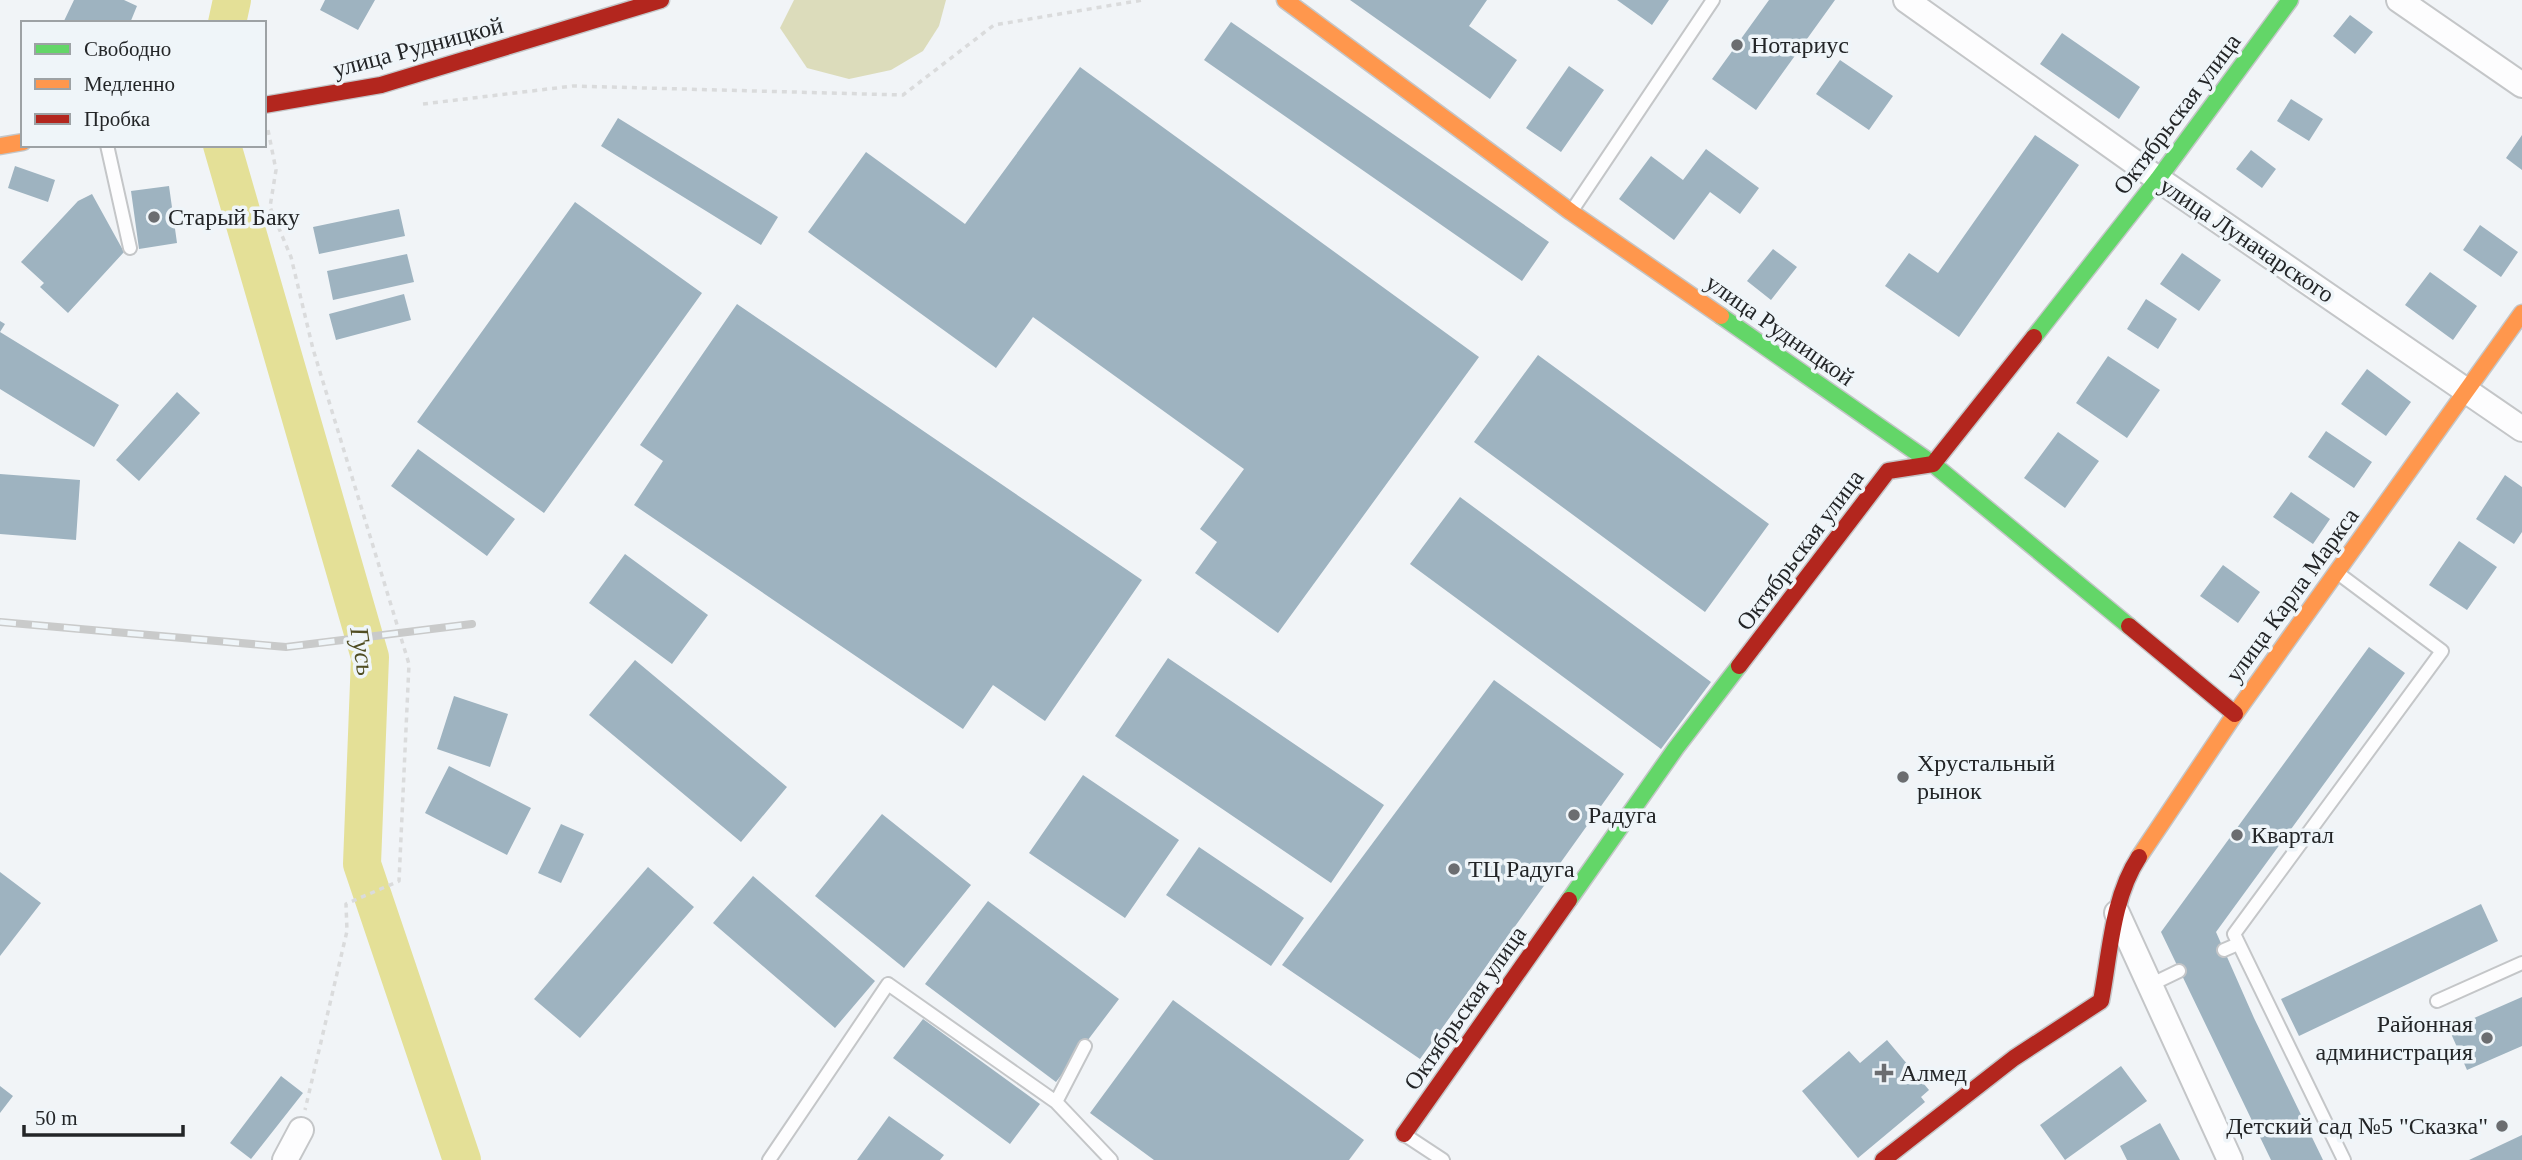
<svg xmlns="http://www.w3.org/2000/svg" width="2522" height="1160" viewBox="0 0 2522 1160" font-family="'Times New Roman',serif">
<rect width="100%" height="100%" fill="#f1f4f7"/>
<path fill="#dcdcbb" d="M794 0H946L939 26 923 51 891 70 849 79 807 68 780 28Z"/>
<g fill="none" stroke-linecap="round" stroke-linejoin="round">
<path stroke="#e4e097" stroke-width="38" d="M227 23 232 0
M222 145 370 657 362 864 462 1160"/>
</g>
<path fill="#9eb3c0" d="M74 0H124L137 6 130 23H63Z
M325 0H375L358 30 320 10Z
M1350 0H1487L1469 26 1517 60 1490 99Z
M1617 0H1669L1652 25Z
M1769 0H1835L1756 110 1712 79Z
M2350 15 2373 32 2355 54 2333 36Z
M1231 22 1549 242 1522 281 1204 60Z
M2062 33 2140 87 2119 119 2040 64Z
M1840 60 1893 96 1869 130 1816 94Z
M1569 66 1604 90 1561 152 1526 128Z
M1080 67 1479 357 1278 633 1195 573 1217 542 1200 529 1244 469 1033 317 996 368 808 232 866 152 965 224Z
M2291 99 2323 119 2309 141 2277 121Z
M618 118 778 217 761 245 601 146Z
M2035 135 2079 165 1959 337 1885 286 1909 253 1938 273Z
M2522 135V170L2506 158Z
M1706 149 1759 188 1740 214 1710 192 1674 240 1619 199 1651 156 1683 180Z
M2251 150 2276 169 2262 188 2236 169Z
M15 166 55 180 48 202 8 188Z
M169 186 177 243 139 249 131 191Z
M92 194 124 252 68 313 40 287 44 283 21 262 78 201Z
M575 202 702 293 544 513 417 422Z
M399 209 405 236 319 254 313 227Z
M2480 225 2518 252 2501 277 2463 250Z
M1773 249 1797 267 1771 300 1747 281Z
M2182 253 2221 280 2199 311 2160 284Z
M407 254 414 282 333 300 327 271Z
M2430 272 2477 306 2453 340 2405 305Z
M404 294 411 320 336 340 329 314Z
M2146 299 2177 319 2158 349 2127 329Z
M737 304 1142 580 1045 721 993 685 963 729 634 505 663 461 640 445Z
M0 321 5 324 0 332 119 405 94 447 0 389Z
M1538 355 1769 524 1705 612 1474 442Z
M2108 356 2160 390 2127 438 2076 403Z
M2367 369 2411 402 2386 436 2341 404Z
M177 392 200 413 139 481 116 460Z
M2326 431 2372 462 2354 488 2308 457Z
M2058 432 2099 461 2065 508 2024 478Z
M418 449 515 519 487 556 391 486Z
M0 474 80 480 76 540 0 534Z
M2505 475 2522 487V532L2514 544 2476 519Z
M2291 492 2330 519 2313 544 2273 517Z
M1460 497 1711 682 1661 749 1410 564Z
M2459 541 2497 567 2467 610 2429 585Z
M625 554 708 615 672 664 589 603Z
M2223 565 2260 592 2238 623 2200 596Z
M2369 647 2405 673 2216 932 2254 1018 2323 1160H2271L2161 932Z
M1168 658 1384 805 1331 883 1115 736Z
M635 660 787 787 741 842 589 715Z
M1494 680 1624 774 1420 1059 1282 965Z
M454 696 508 714 490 767 437 749Z
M449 766 531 808 507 855 425 813Z
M1083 775 1179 840 1125 918 1029 853Z
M882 814 971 885 904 968 815 896Z
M561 824 584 834 561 883 538 873Z
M1199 847 1304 918 1271 966 1166 895Z
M648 867 694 907 580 1038 534 999Z
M0 872 41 903 0 956Z
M753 876 875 981 835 1028 713 923Z
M988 901 1119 999 1056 1082 925 984Z
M2481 904 2498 941 2299 1036 2281 999Z
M2522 997V1046L2467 1070 2449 1029Z
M1173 1000 1364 1140 1349 1160H1154L1090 1113Z
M923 1019 1040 1104 1010 1144 893 1058Z
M1887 1040 1929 1090 1921 1097 1925 1102 1858 1158 1802 1091 1849 1051 1860 1063Z
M2121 1066 2147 1101 2065 1160 2040 1125Z
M281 1076 303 1093 251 1159 230 1143Z
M0 1086 13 1096 0 1113Z
M889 1116 944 1155 940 1160H857Z
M2160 1123 2180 1160H2127L2120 1146Z
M2522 1135V1160H2469Z"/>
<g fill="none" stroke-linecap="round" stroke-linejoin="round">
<g stroke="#c4c6c8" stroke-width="16">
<path id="lane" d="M107 145 130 248
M1573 209 1713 0
M2339 574 2442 651 2234 934 2344 1160
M2224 950 2238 944
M2150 985 2179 971
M2437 1001 2522 963
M1056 1102 1111 1160
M1405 1135 1443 1160
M769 1160 888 984 1056 1102 1085 1046"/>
</g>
<g stroke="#c4c6c8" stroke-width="28">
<path id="street" d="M1906 0 2158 179 2522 429
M2399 0 2522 85
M2117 913 2230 1160
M285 1160 301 1130"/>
</g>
<g stroke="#c4c6c8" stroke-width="19">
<path id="fast" d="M1721 316 1933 464 2129 626
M2034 337 2158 179 2290 0
M1569 900 1676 748 1739 666"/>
</g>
<g stroke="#c4c6c8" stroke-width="19">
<path id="slow" d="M1285 0 1571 212 1721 316
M0 146 23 142
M2139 857 2235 714 2522 313"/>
</g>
<g stroke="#c4c6c8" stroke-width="19">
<path id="jam" d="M264 105 381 85 661 0
M2129 626 2235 714
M1739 666 1888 471 1933 464 2034 337
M1404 1134 1569 900
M1883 1160 2014 1058 2101 1001C2110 954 2112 898 2139 857"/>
</g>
<path stroke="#dadbdc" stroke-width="3.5" stroke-dasharray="5 5" stroke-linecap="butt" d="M423 104 573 86 903 95 994 25 1143 0
M268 130 276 170 270 207 291 257 313 349 409 664 399 881 346 904 347 931 305 1110"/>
<use href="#lane" stroke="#fdfdfe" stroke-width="12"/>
<use href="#street" stroke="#fdfdfe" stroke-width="24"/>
<use href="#fast" stroke="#63d668" stroke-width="16"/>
<use href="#slow" stroke="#ff974d" stroke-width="16"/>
<use href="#jam" stroke="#b3261e" stroke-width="16"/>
<g stroke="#c9caca" stroke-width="8">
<path id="rail" d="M0 622 286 647 472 624"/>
</g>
<use href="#rail" stroke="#eff5f9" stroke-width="5" stroke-dasharray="16" stroke-linecap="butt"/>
</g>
<g fill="#6b6d70" stroke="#eff5f9" stroke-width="2.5">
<circle cx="1737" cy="45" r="7"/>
<circle cx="154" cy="217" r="7"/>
<circle cx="1903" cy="777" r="7"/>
<circle cx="1574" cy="815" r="7"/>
<circle cx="2237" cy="835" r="7"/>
<circle cx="1454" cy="869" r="7"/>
<circle cx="2487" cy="1038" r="7"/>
<path d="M1880.5 1062.5h7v7h7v7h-7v7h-7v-7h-7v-7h7z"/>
<circle cx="2502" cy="1126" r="7"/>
</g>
<g text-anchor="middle" stroke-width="7" stroke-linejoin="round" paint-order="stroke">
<g font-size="24" fill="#232527" stroke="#eff5f9" text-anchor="start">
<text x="1751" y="53">Нотариус</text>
<text x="168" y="225">Старый Баку</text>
<text x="1917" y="771">Хрустальный<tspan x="1917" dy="28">рынок</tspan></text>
<text x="1588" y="823">Радуга</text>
<text x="2251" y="843">Квартал</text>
<text x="1468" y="877">ТЦ Радуга</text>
<text x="2473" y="1032" text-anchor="end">Районная<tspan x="2473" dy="28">администрация</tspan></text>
<text x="1900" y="1081">Алмед</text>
<text x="2488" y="1134" text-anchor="end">Детский сад №5 "Сказка"</text>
</g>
<g font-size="24" fill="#232527" stroke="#eff5f9">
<text transform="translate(418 47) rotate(-15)" y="8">улица Рудницкой</text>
<text transform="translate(2177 114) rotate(-53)" y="8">Октябрьская улица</text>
<text transform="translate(2247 240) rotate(34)" y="8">улица Луначарского</text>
<text transform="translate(1780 330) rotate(35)" y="8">улица Рудницкой</text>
<text transform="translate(1800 550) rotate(-53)" y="8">Октябрьская улица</text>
<text transform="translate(2292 595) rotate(-54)" y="8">улица Карла Маркса</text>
<text transform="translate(1465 1008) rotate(-55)" y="8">Октябрьская улица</text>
</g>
<g font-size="26" font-style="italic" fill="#504d22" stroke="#eff5f9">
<text transform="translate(363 651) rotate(81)" y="9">Гусь</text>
</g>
</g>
<rect x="21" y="21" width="245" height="126" fill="#eff5f9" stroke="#9da2a5" stroke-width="2"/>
<rect x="35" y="44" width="35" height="10" fill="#63d668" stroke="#9da2a5" stroke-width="2"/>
<text x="84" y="56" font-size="21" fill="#232527">Свободно</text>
<rect x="35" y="79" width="35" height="10" fill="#ff974d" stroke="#9da2a5" stroke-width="2"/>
<text x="84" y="91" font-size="21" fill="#232527">Медленно</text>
<rect x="35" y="114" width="35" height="10" fill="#b3261e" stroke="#9da2a5" stroke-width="2"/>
<text x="84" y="126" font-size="21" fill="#232527">Пробка</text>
<path d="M24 1125v10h159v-10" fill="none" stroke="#232527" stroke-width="3.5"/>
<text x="35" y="1125" font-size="21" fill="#232527" stroke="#eff5f9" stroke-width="5" paint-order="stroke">50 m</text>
</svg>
